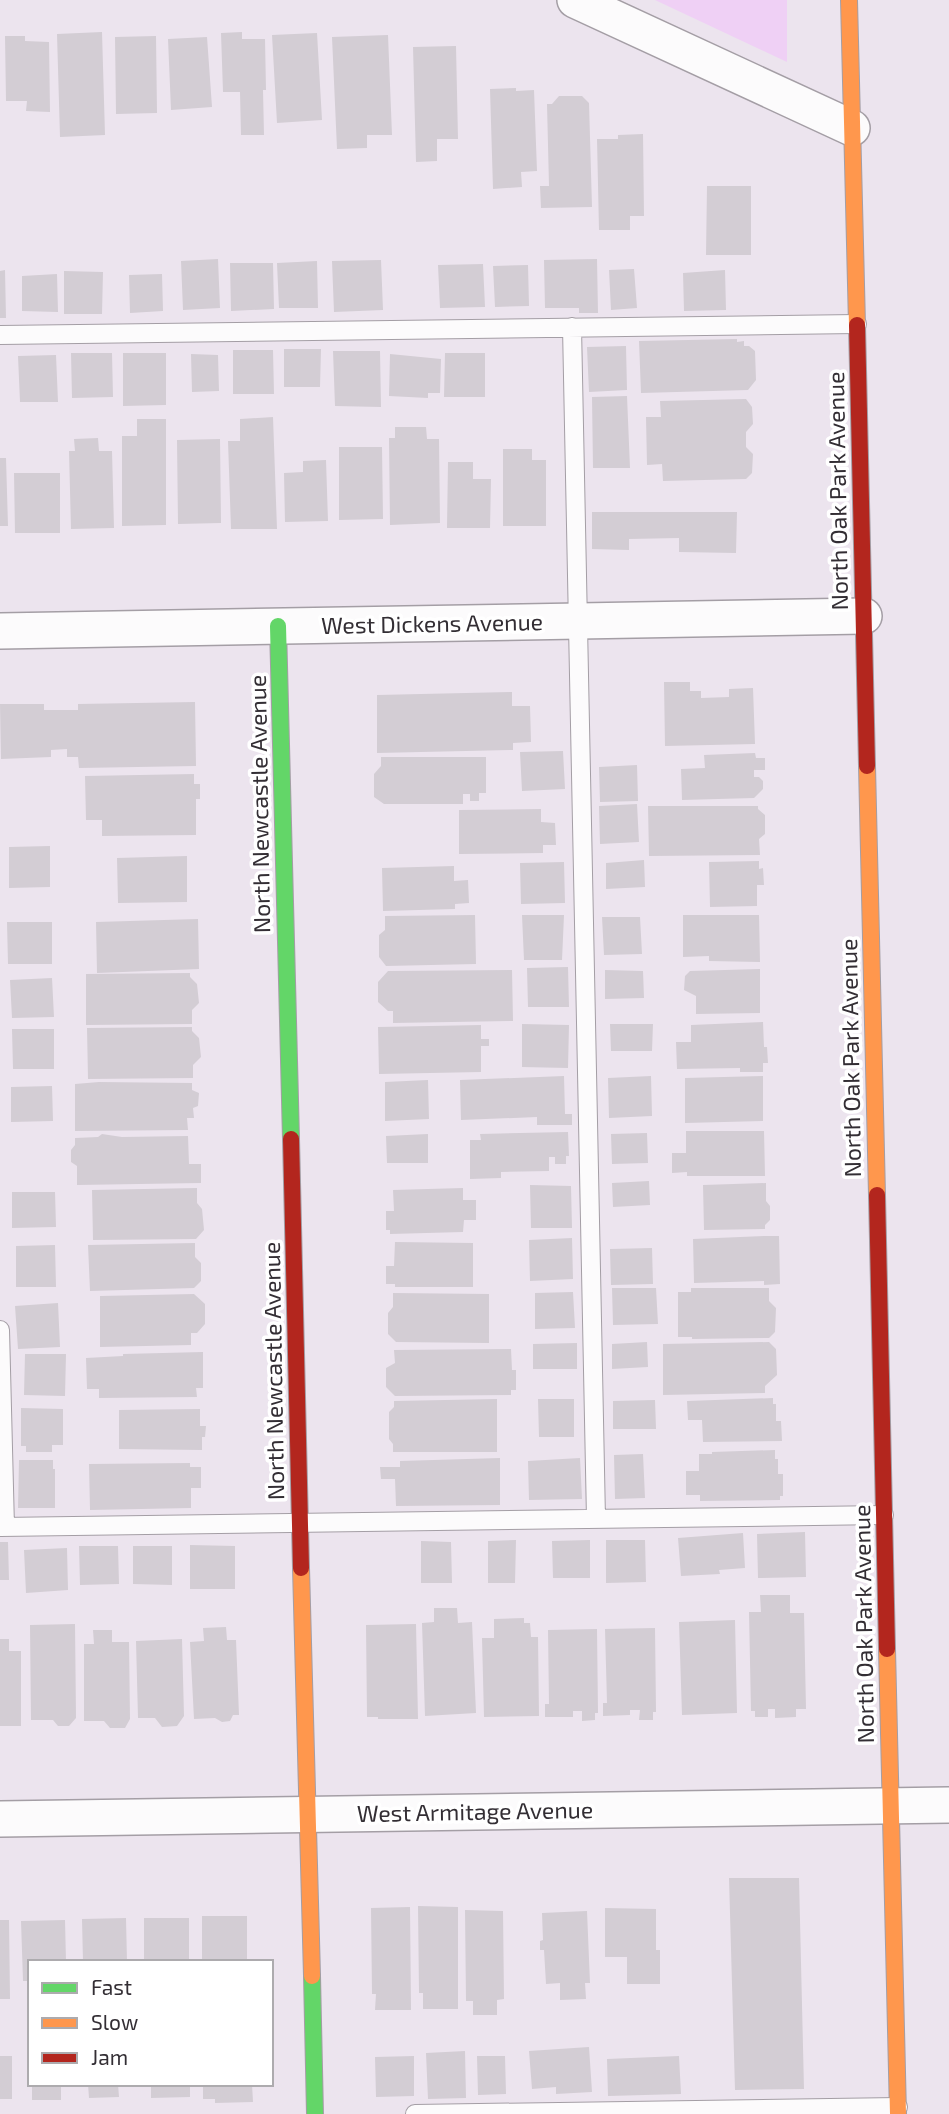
<svg xmlns="http://www.w3.org/2000/svg" width="949" height="2114" viewBox="0 0 949 2114" font-family="'Exo 2',sans-serif">
<rect width="100%" height="100%" fill="#ece4ee"/>
<path fill="#efd0f5" d="M655 0H787V62Z"/>
<path fill="#d3cdd4" d="M102 32 105 135 60 137 57 34Z
M242 32V39H265L266 90H263L264 135H241L240 92H223L221 33Z
M317 33 322 120 277 123 272 35Z
M388 35 392 135H367V148L337 149 332 37Z
M5 36H25V41L49 42 50 112 26 111 27 101H6Z
M156 36 157 113 116 114 115 37Z
M207 37 212 107 171 110 168 39Z
M456 46 458 139H437V161L416 162 413 47Z
M516 88V91L534 90 537 171 521 172 522 187 493 189 490 89Z
M559 96H582L589 103 592 207 541 208 540 186H549L547 104H552Z
M643 134 644 216H630V230H599L597 139H618V135Z
M707 186H751V255H706Z
M218 259 220 308 183 310 181 261Z
M597 259 598 313H579V308H545L544 260Z
M381 260 383 310 334 312 332 261Z
M317 261 318 308H279L277 263Z
M230 263H273L274 309 231 311Z
M483 264 485 307 440 308 438 265Z
M528 265 529 306 495 307 493 266Z
M634 269 637 308 611 310 609 270Z
M5 270 6 318H0V271Z
M725 270 726 310 684 311 683 273Z
M64 271 103 272 102 314H64Z
M57 274 58 312 22 311V276Z
M162 274 163 311 130 313 129 275Z
M737 339V342L744 341V346H749L755 351 756 380 748 390 641 393 639 341Z
M626 346 627 390 589 392 587 347Z
M284 349H321L320 387H284Z
M233 350H273L274 394H233Z
M333 351H380L381 407 335 406Z
M71 353H112L113 397 72 398Z
M123 353H166V405L123 406Z
M445 353H485V397H444Z
M191 354 218 355 219 391 192 392Z
M390 354 441 359 440 393H428V398L389 396Z
M56 355 58 402H20L18 356Z
M627 396 630 468H593L592 397Z
M746 399 752 407 753 424 746 432V447L753 454 752 473 746 479 663 481 662 464 647 465 646 417H661L660 401Z
M273 417 277 529H231L228 441H240V419Z
M137 419H166V525L122 526V436H137Z
M395 427H426L427 439H439L440 523 390 525 389 438H395Z
M98 438 99 451H112L114 528 71 529 69 451H75L74 439Z
M220 439 221 523 178 524 177 440Z
M339 447H382L383 519 339 520Z
M503 449H532V460H546V526H503Z
M0 458H6L8 526H0Z
M326 460 328 521 285 522 284 473 303 472V461Z
M448 462H473V479H491L490 528H447Z
M14 473H60V533H15Z
M592 512H737L736 553 679 552V538L629 539V550L592 549Z
M664 682H690V691H701V698L729 697V689L753 688 755 744 665 746Z
M512 692V706H530L531 742 513 743V750L377 753V695Z
M195 702 196 766 79 768 78 757H67V749L51 750V757L1 759 0 704H44V710H78V704Z
M563 751 565 789 522 791 520 752Z
M755 753 756 758H765V770H754V777H759L763 781V789L754 798 682 800 681 769 705 768 704 755Z
M381 757H486V793H479V801H470V794H463V804H384L374 797V774L381 766Z
M637 765 638 801 600 802 599 767Z
M194 774V784H200V799H196V835L102 836V820H86L85 776Z
M637 804 639 842 600 844 599 806Z
M648 806H758V809L765 815V834L759 839 760 855 649 856Z
M541 809V822L555 823 556 845H543V853L459 854V810Z
M50 846V887L9 888V847Z
M187 856V902L118 903 117 858Z
M644 860 645 887 606 889V863Z
M759 861V869L763 868 764 885H757V906L710 907 709 862Z
M564 862 565 903 521 904 520 863Z
M454 866V881L468 880 469 903 455 904V909L383 911 382 868Z
M475 915 476 964 386 966 379 957V935L385 930V916Z
M522 915H564L562 960H524Z
M683 915H759L760 962 709 961V956L683 957Z
M602 917H640L642 954 604 955Z
M198 919 199 969 97 973 96 922Z
M7 922H52V964H8Z
M568 967 569 1007H528L527 968Z
M760 969V1013L696 1014V996L684 990 685 976 690 971Z
M512 970 513 1021 393 1023V1011H388L378 1002V982L388 971Z
M605 970 643 971 644 998 605 999Z
M190 973V977L197 984 199 1003 192 1010V1024L86 1025V974Z
M52 978 54 1017 12 1018 10 980Z
M763 1022 764 1047H767L768 1063H763V1072H740V1068L677 1069 676 1042H691V1025Z
M522 1024 569 1025 568 1068 522 1067Z
M610 1024H653L652 1051H611Z
M481 1025V1039H489V1046H481V1072L379 1074 378 1027Z
M192 1027V1031L199 1038 201 1057 193 1065V1078L88 1079 87 1028Z
M12 1029H54V1069H13Z
M564 1076 565 1114H572V1125H537V1117L461 1120 460 1080Z
M651 1076 652 1116 609 1118 608 1078Z
M763 1076V1121L685 1123V1078Z
M428 1080 429 1119 385 1121V1082Z
M99 1082 192 1083V1090L199 1093 198 1106 193 1108 194 1118H187L188 1130 75 1131V1084Z
M52 1086 53 1121 11 1122V1087Z
M686 1131H764L765 1176H687V1172L672 1173V1153H686Z
M568 1132 569 1156H566V1164H555V1157H549V1171L501 1172V1178L470 1179V1140H481L480 1134Z
M647 1133 648 1163 612 1164 611 1134Z
M102 1134 122 1137 188 1136 189 1164H201V1183L77 1185V1166L71 1162V1150L75 1145V1138L98 1137Z
M428 1134V1163H387L386 1136Z
M649 1181 650 1205 613 1207 612 1183Z
M766 1183V1201L770 1206V1220L765 1225V1229L704 1230 703 1185Z
M530 1185 571 1186 572 1228H531Z
M197 1188V1203L202 1209 204 1230 196 1239 93 1240 92 1190Z
M463 1188V1200H476V1220H464L463 1232 390 1234V1230H386V1211H394L393 1190Z
M12 1192H55L56 1227 12 1228Z
M764 1236H779L780 1284 764 1285V1281L694 1283 693 1239Z
M572 1238 573 1279 530 1281 529 1240Z
M395 1242 473 1243V1287H395V1284H386V1266H394Z
M195 1243V1257L201 1263V1281L194 1288 90 1291 88 1245Z
M55 1245 56 1287H16V1246Z
M652 1248 653 1284 611 1285 610 1249Z
M612 1288H656L658 1324 613 1325Z
M691 1288H769V1301L776 1308 775 1332 769 1338 692 1339V1337H678V1292H691Z
M573 1292 575 1328 535 1329V1293Z
M393 1293 489 1294V1343L396 1342 388 1334V1313L393 1307Z
M194 1294 205 1304V1324L197 1333H191V1345L100 1347V1296Z
M58 1303 60 1347 18 1349 15 1306Z
M647 1342 648 1367 612 1369V1344Z
M769 1342 776 1349 777 1375 765 1386V1393L663 1395V1344Z
M577 1343V1369H533V1344Z
M511 1349 512 1370H516V1390H511V1395L395 1396 386 1387V1368L395 1363 394 1350Z
M203 1352V1388H196L197 1397 99 1398V1389H87L86 1358 123 1356V1354Z
M25 1354H66L65 1396 24 1395Z
M773 1398V1404H776V1421H781L782 1441 703 1442 702 1420H688L687 1401Z
M497 1399V1452H393V1444L389 1439V1412L394 1407V1401Z
M538 1399H574V1437H539Z
M655 1400 656 1429H613V1401Z
M21 1408 63 1409V1445H52V1452H26V1446H21Z
M200 1409V1426H206L205 1437H202V1450L119 1449V1410Z
M775 1450V1459H778V1474H783V1496H780V1500L700 1501V1495H686V1471H699V1454H712V1452Z
M643 1454 645 1498 615 1499 614 1455Z
M500 1458V1505L396 1506 395 1479H381L380 1467H400V1461Z
M580 1458 582 1499 529 1500 528 1461Z
M19 1460H53V1469H55V1508H18Z
M190 1463V1467H201V1488H191V1508L90 1510 89 1464Z
M805 1532 806 1577 758 1578 757 1534Z
M743 1533 745 1568 719 1570 720 1574 681 1576 678 1538Z
M516 1540 515 1583H488V1541Z
M590 1540V1578H553L552 1541Z
M606 1540H645L646 1582 606 1583Z
M421 1541 451 1542 452 1583H421Z
M0 1542H8L9 1580H0Z
M190 1545 235 1546V1589H190Z
M79 1546H118L119 1584 80 1585Z
M133 1546H172V1585L133 1584Z
M67 1548 68 1590 26 1593 24 1550Z
M760 1595H790V1613H804L806 1709H796V1717L775 1718V1709H768V1717H755V1711H751L749 1612H761Z
M434 1608H457L458 1623 472 1622 476 1713 425 1716 422 1623 434 1622Z
M524 1618V1623H530L531 1637H538L539 1716 484 1717 482 1638H494V1619Z
M735 1620 737 1713 682 1715 679 1622Z
M75 1624 76 1718 69 1726H58L53 1720H31L30 1625Z
M416 1624 418 1719H378V1717H367L366 1625Z
M226 1627 227 1640H236L239 1715H233L230 1721 222 1722 215 1718 194 1719 190 1642 204 1641 203 1628Z
M655 1628 656 1712H653V1720H639L640 1710H630V1715L603 1716V1703H607L605 1629Z
M597 1629 598 1713H595V1720L582 1721V1711H573V1717H545V1704H549L548 1630Z
M93 1630H112V1642H129L130 1719 125 1728H110L104 1721H84V1644H94Z
M0 1639H9V1651H21V1726H0Z
M182 1639 184 1716 177 1726 162 1727 155 1718H138L136 1641Z
M729 1878H799L804 2089 735 2090Z
M418 1906 458 1907V2009H423V1993H419Z
M410 1907 411 2010H375L376 1994H372L371 1908Z
M605 1908 656 1909V1950H660V1984H627V1957H605Z
M465 1910 503 1911 504 1999 497 2000V2015H473V2001H466Z
M587 1911 590 1983H585L586 1999 560 2000V1983L546 1984 544 1950H540V1941L543 1940 542 1913Z
M202 1916H247V1962H202Z
M126 1918 127 1962H83L82 1919Z
M144 1918H189V1962H144Z
M0 1920H9L10 1999H0Z
M65 1920 66 1962H30V1981H23L21 1921Z
M589 2047 592 2092 556 2094V2087L532 2089 529 2051Z
M465 2051 466 2098 428 2099 426 2053Z
M0 2056H12V2099H0Z
M414 2056V2096L376 2097 375 2057Z
M477 2056H505L506 2094 478 2095Z
M679 2056 681 2094 608 2096 607 2059Z
M32 2084H61V2100H32Z
M88 2084H118L119 2097 89 2098Z
M151 2084H190V2097L151 2098Z
M203 2084H252L253 2102 215 2103V2099H203Z"/>
<g fill="none" stroke-linecap="round" stroke-linejoin="round">
<g stroke="#a49ea5" stroke-width="20">
<path id="lane" d="M572 327 596 1519
M0 335 857 324
M0 1330 5 1527
M0 1527 884 1515
M415 2114 898 2107"/>
</g>
<g stroke="#a49ea5" stroke-width="38">
<path id="street" d="M575 0 852 128
M0 631 864 616
M0 1819 949 1805"/>
</g>
<g stroke="#a49ea5" stroke-width="18">
<path id="fast" d="M278 626 291 1139
M312 1976 315 2114"/>
</g>
<g stroke="#a49ea5" stroke-width="18">
<path id="slow" d="M849 0 857 325
M867 766 877 1195
M301 1568 312 1976
M887 1649 898 2114"/>
</g>
<g stroke="#a49ea5" stroke-width="18">
<path id="jam" d="M857 325 867 766
M291 1139 301 1568
M877 1195 887 1649"/>
</g>
<use href="#lane" stroke="#fcfbfc" stroke-width="18"/>
<use href="#street" stroke="#fcfbfc" stroke-width="35"/>
<use href="#fast" stroke="#63d668" stroke-width="16"/>
<use href="#slow" stroke="#ff974d" stroke-width="16"/>
<use href="#jam" stroke="#b3261e" stroke-width="16"/>
</g>
<g text-anchor="middle" stroke-width="7" stroke-linejoin="round" paint-order="stroke">
<g font-size="23" fill="#332e34" stroke="#fff">
<text transform="translate(838 491) rotate(-91)" y="8">North Oak Park Avenue</text>
<text transform="translate(432 624) rotate(-1)" y="8">West Dickens Avenue</text>
<text transform="translate(260 804) rotate(-91)" y="8">North Newcastle Avenue</text>
<text transform="translate(851 1058) rotate(-91)" y="8">North Oak Park Avenue</text>
<text transform="translate(274 1371) rotate(-91)" y="8">North Newcastle Avenue</text>
<text transform="translate(864 1624) rotate(-91)" y="8">North Oak Park Avenue</text>
<text transform="translate(475 1812) rotate(-1)" y="8">West Armitage Avenue</text>
</g>
</g>
<rect x="28" y="1960" width="245" height="126" fill="#ffffff" stroke="#adabae" stroke-width="2"/>
<rect x="42" y="1983" width="35" height="10" fill="#63d668" stroke="#adabae" stroke-width="2"/>
<text x="91" y="1995" font-size="21" fill="#332e34">Fast</text>
<rect x="42" y="2018" width="35" height="10" fill="#ff974d" stroke="#adabae" stroke-width="2"/>
<text x="91" y="2030" font-size="21" fill="#332e34">Slow</text>
<rect x="42" y="2053" width="35" height="10" fill="#b3261e" stroke="#adabae" stroke-width="2"/>
<text x="91" y="2065" font-size="21" fill="#332e34">Jam</text>
</svg>
